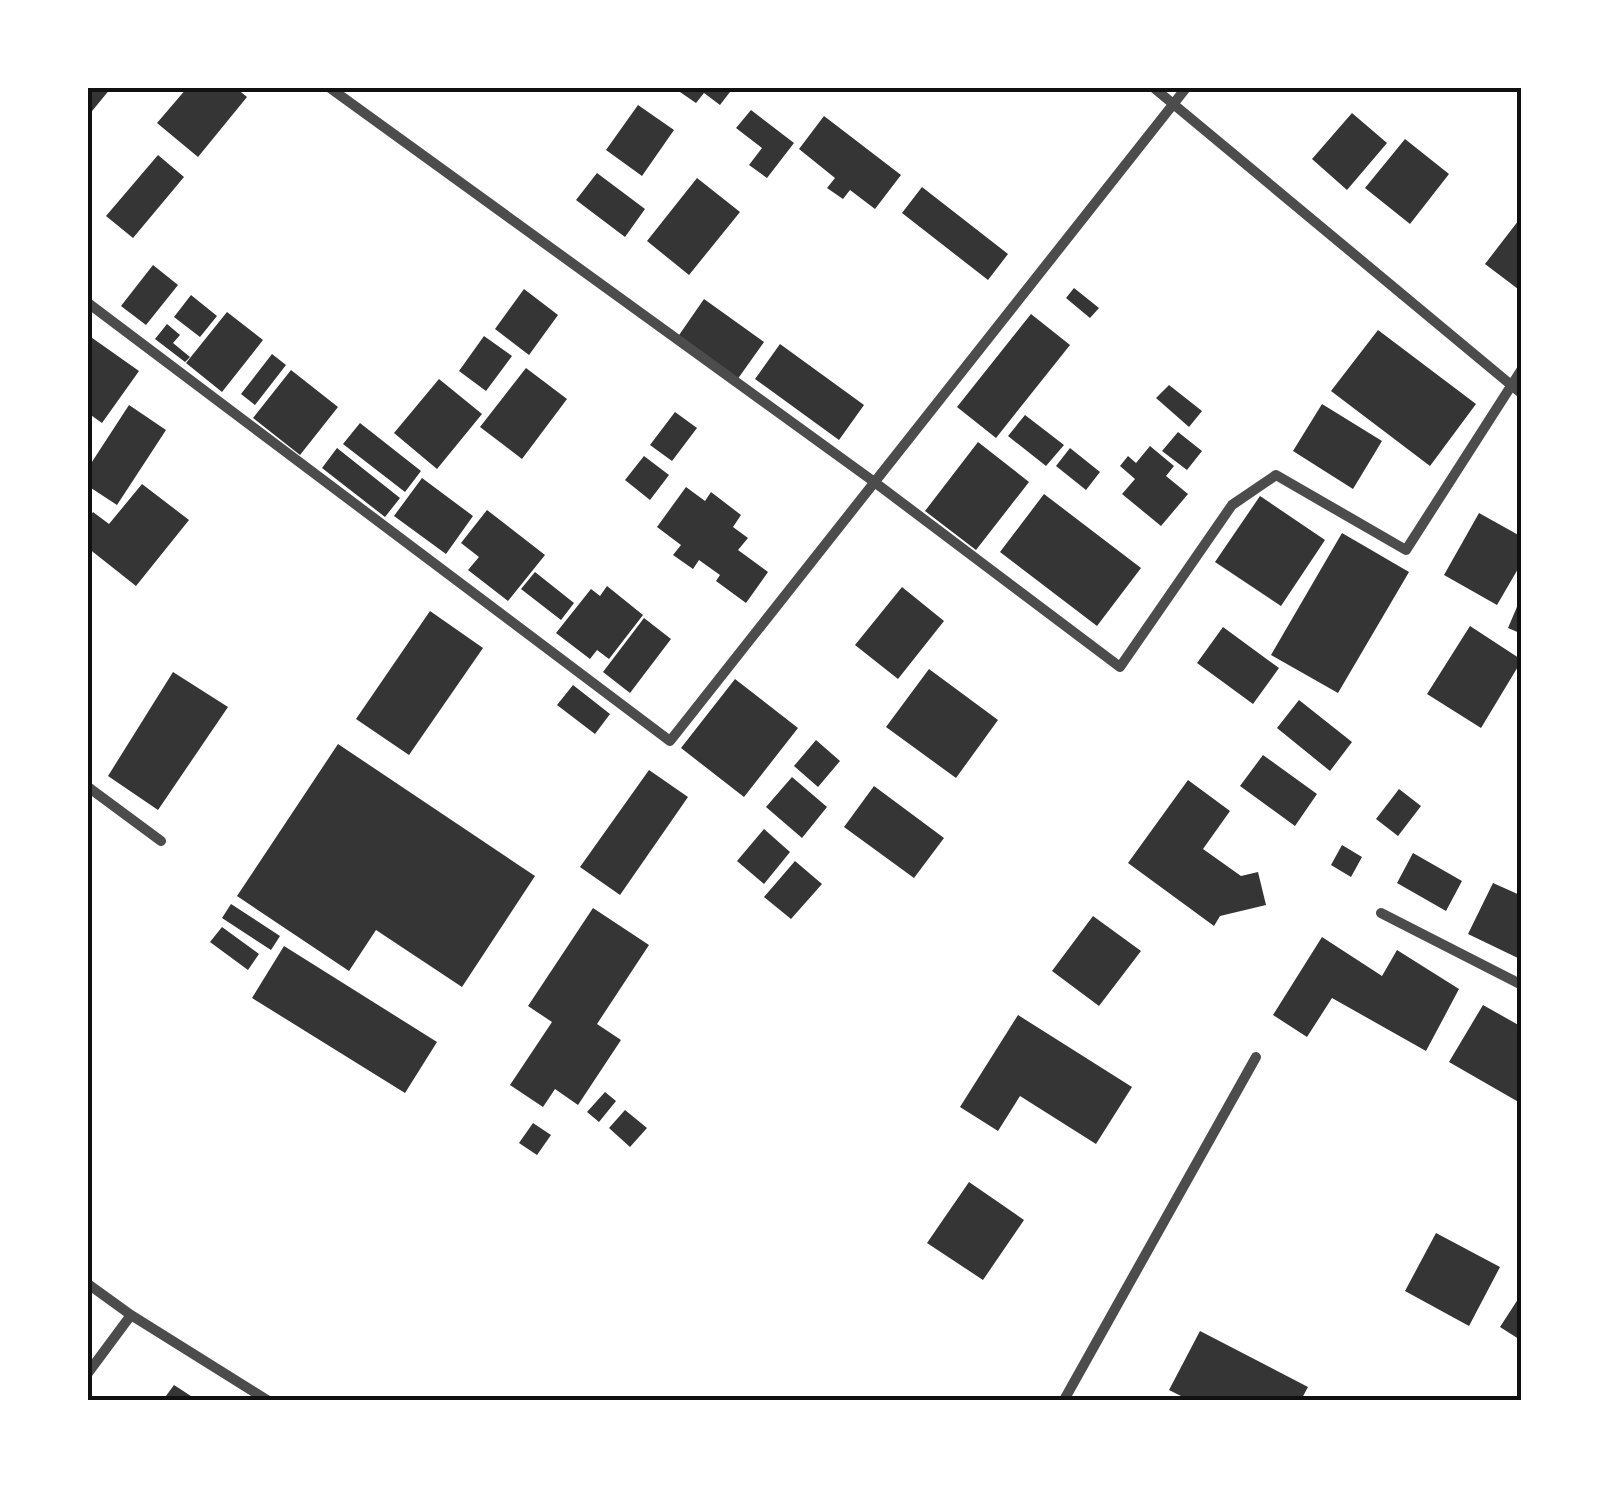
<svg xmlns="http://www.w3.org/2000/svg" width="1609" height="1488" viewBox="0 0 1609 1488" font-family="'Zilla Slab',serif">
<rect width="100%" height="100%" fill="#fff"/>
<path fill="#353535" d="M88 88H111L88 116Z
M187 88H236L247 97 198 157 157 123Z
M683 88H733L720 105 704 93 696 103 680 92Z
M638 105 674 130 642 176 606 150Z
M751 110 794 143 767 178 749 165 762 148 736 128Z
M1352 113 1387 143 1347 190 1312 159Z
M824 116 901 175 875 209 850 190 843 199 827 188 835 178 799 149Z
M1405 139 1449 174 1410 224 1365 188Z
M158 155 184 177 133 238 106 216Z
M597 173 645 209 625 237 576 200Z
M697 178 740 212 689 275 647 241Z
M922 187 1008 254 988 280 902 213Z
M1522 216V292L1485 264Z
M153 265 178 285 146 325 121 306Z
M1074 288 1099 308 1090 318 1066 298Z
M524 289 558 315 529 355 495 329Z
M191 295 217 316 200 337 174 317Z
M704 299 764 342 737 380 677 338Z
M227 312 263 340 222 392 186 363Z
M1031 314 1070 345 996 438 957 407Z
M167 324 180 335 173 343 190 357 185 362 155 339Z
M1378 330 1476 404 1430 466 1331 391Z
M88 335 139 371 102 423 88 413Z
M484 336 512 356 486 391 459 371Z
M780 344 864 405 839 440 755 379Z
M272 354 286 365 255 405 241 394Z
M526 368 567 399 522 459 480 427Z
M291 370 338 407 300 455 253 418Z
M439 379 482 414 437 469 394 433Z
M1169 385 1202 411 1189 427 1156 398Z
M1322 404 1382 441 1353 489 1293 451Z
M129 405 166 430 117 505 88 486V468Z
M675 412 697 428 672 461 650 445Z
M1025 415 1064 445 1046 466 1008 436Z
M360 423 421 471 405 492 343 444Z
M1178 432 1202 451 1187 470 1162 451Z
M978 442 1029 482 976 550 925 511Z
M1150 446 1174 466 1166 476 1188 494 1161 526 1122 494 1135 479 1120 466 1128 456 1136 463Z
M337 448 400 498 385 517 322 468Z
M1070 448 1100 472 1086 490 1056 466Z
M644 456 669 475 650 500 625 480Z
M422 478 473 516 446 554 394 516Z
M142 484 189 520 136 586 88 548V519L93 512 109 524Z
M686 487 705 501 711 492 741 515 733 527 748 538 738 550 768 572 746 603 716 581 720 575 699 560 693 569 673 555 681 545 657 527Z
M1044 494 1141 568 1097 626 1000 552Z
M1260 496 1325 540 1281 606 1215 562Z
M487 510 545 555 508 601 468 570 479 557 461 543Z
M1479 513 1522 537V562L1497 605 1444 575Z
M1342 533 1409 572 1338 693 1271 655Z
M535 572 574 603 561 620 521 589Z
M607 586 643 615 609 659 597 650 590 659 556 633 591 589 600 596Z
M902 587 944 621 898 679 855 645Z
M1522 595V634L1508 628Z
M430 611 483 648 409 755 356 719Z
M644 618 671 639 630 693 603 672Z
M1470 626 1522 660 1481 728 1427 694Z
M1223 627 1279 668 1253 704 1197 663Z
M929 669 998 720 956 778 886 727Z
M173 672 228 707 158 810 108 776Z
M735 679 798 728 744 797 681 748Z
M573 685 610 714 595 734 557 705Z
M1299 700 1352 742 1330 771 1277 728Z
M816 740 840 761 818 787 794 766Z
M338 744 535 876 462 987 376 930 349 971 237 896Z
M1263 755 1317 794 1295 826 1240 786Z
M649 770 688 797 620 895 580 867Z
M792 777 827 807 802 838 766 807Z
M1188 780 1230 811 1203 849 1241 876 1258 872 1266 905 1220 916 1214 926 1128 863Z
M874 786 944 838 914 878 844 827Z
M1399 789 1421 806 1398 836 1376 819Z
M764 829 790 852 764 884 737 861Z
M1342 845 1362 857 1351 877 1331 865Z
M1413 853 1462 881 1446 911 1397 883Z
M795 861 822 884 791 919 764 897Z
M1493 883 1522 896V960L1468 934Z
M231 904 280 936 271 950 222 918Z
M593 908 649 945 597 1024 621 1040 578 1105 555 1089 543 1107 510 1085 552 1022 528 1006Z
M1093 916 1141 951 1099 1006 1052 971Z
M222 927 259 954 248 970 210 942Z
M1322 937 1382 976 1397 950 1459 989 1426 1051 1332 998 1307 1037 1273 1015Z
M284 946 437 1042 405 1093 252 998Z
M1483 1005 1522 1027V1104L1449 1062Z
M1018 1015 1132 1087 1096 1144 1020 1096 998 1131 960 1107Z
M605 1092 616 1101 599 1122 587 1112Z
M625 1110 647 1128 630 1147 609 1128Z
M533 1123 551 1135 537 1155 519 1143Z
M969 1182 1024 1220 983 1280 927 1243Z
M1436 1233 1500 1267 1469 1326 1405 1291Z
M1522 1293V1341L1500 1327Z
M1200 1331 1308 1387 1301 1400H1189L1169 1390Z
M174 1385 197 1400H163Z"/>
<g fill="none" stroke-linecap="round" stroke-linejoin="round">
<path stroke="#4c4c4c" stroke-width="10" d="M330 88 873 481 1120 667 1232 505 1276 475 1406 550 1522 369
M1154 88 1522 394
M88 303 670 741 1186 88
M88 787 161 841
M1381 913 1522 985
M88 1284 131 1315 267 1400
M88 1373 131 1315
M1064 1400 1256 1057"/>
</g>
<rect width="1609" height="1488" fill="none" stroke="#ffffff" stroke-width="180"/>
<rect x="90" y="90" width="1429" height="1308" fill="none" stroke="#111" stroke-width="4"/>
</svg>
